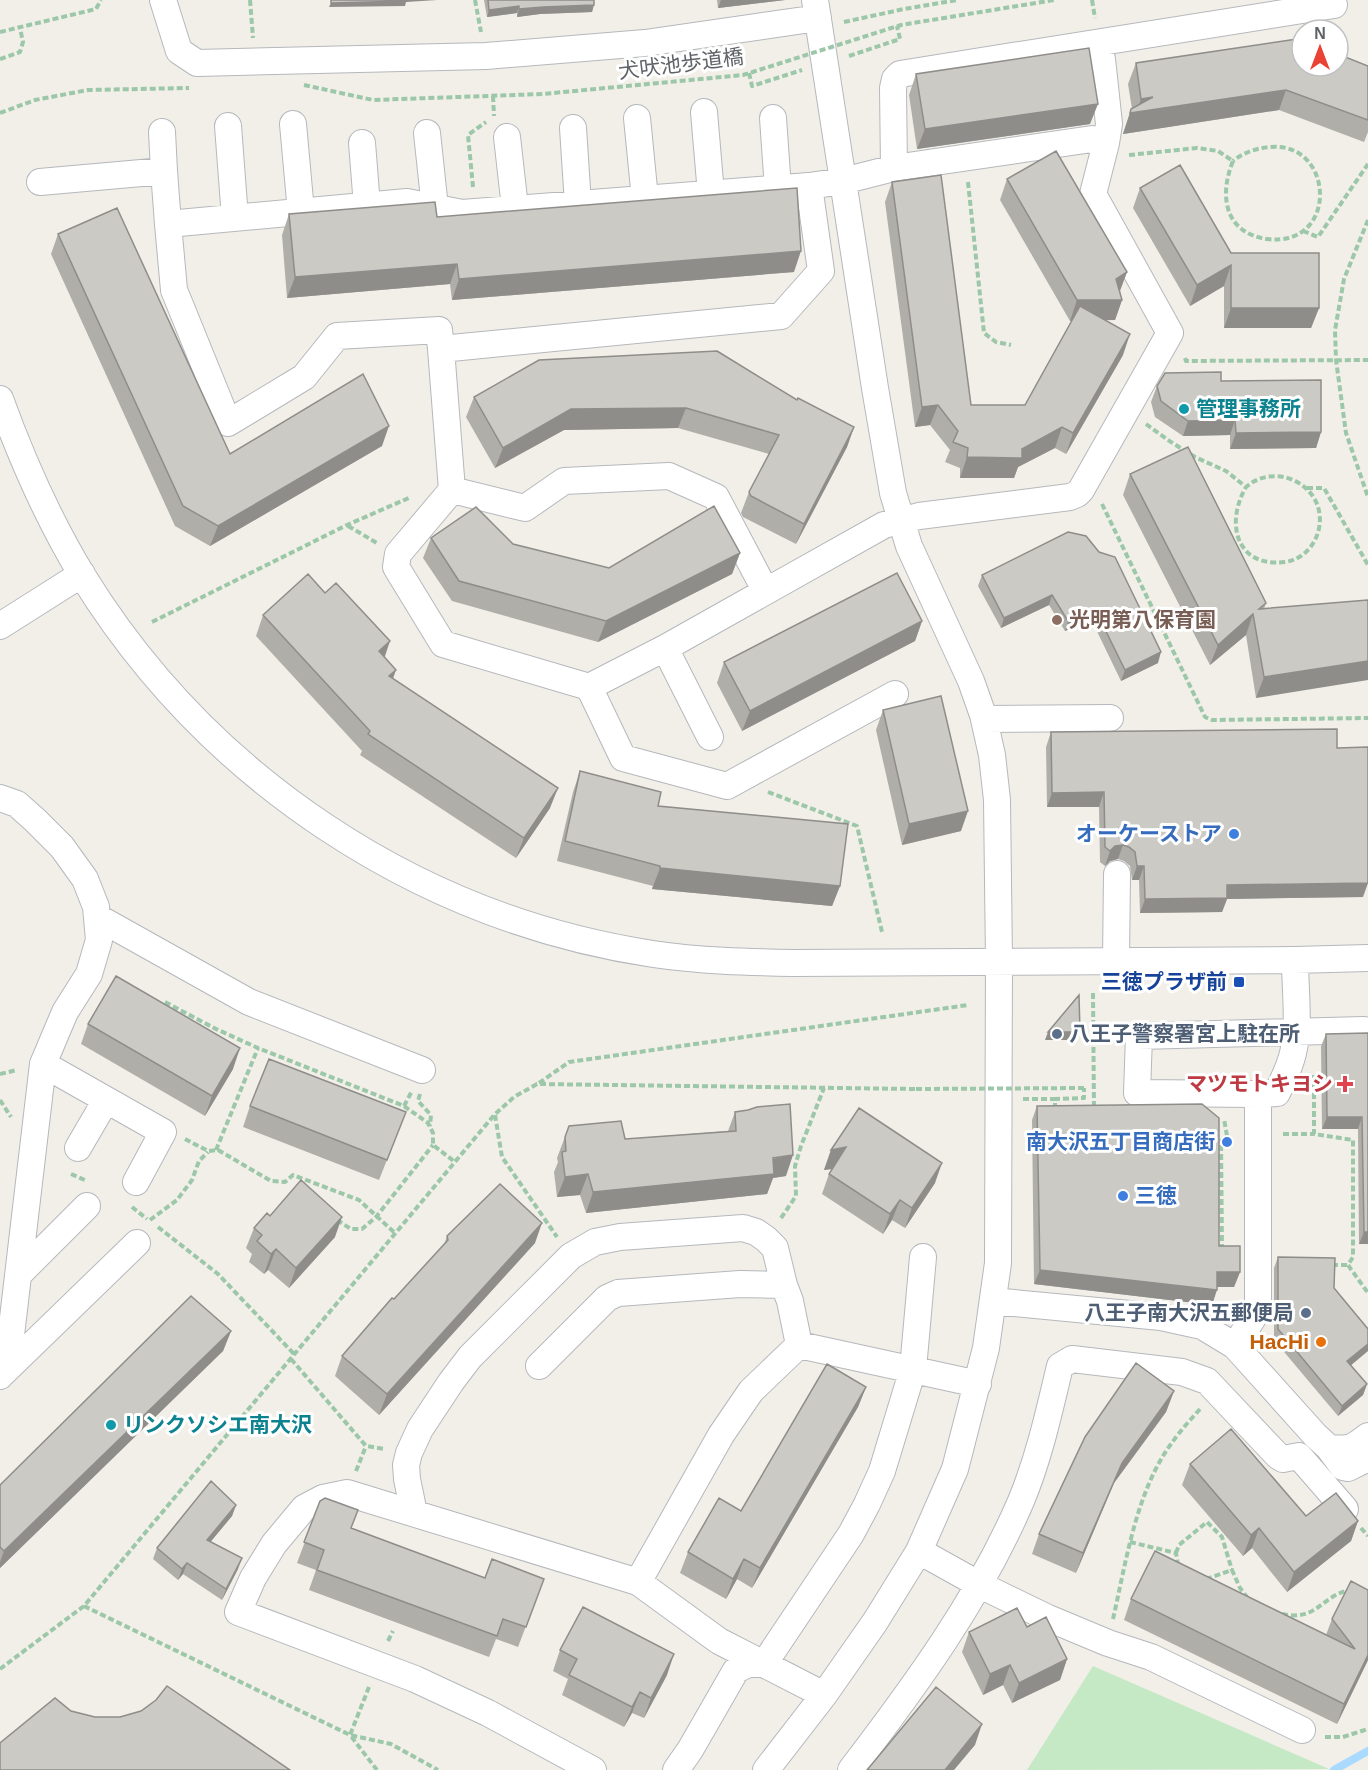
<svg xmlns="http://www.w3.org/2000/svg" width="1368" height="1770" viewBox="0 0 1368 1770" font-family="Helvetica,'Noto Sans JP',sans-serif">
<rect width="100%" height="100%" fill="#f1efe8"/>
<path fill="#c5e8c5" d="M1093 1666 1329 1769 1027 1770Z"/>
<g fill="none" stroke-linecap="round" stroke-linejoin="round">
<path stroke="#aadaff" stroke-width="8" d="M1334 1770 1368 1751"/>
<g stroke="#b5b8bc" stroke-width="28">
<path id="minor" d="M163 0 179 51 197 63 486 56 645 43 818 18
M1102 59 1109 124 1106 143
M704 112 711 194
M637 118 645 199
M773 118 778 189
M293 124 301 212
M228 126 235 218
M573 128 578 204
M162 132 164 171
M427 133 435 208
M507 137 515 208
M362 143 367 206
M894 168 893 88 895 79 900 74 1334 5
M40 182 164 171 168 224
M441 349 452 490 398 554 396 567 443 644 589 687 623 758 727 786 895 694
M0 399C21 457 50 522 82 575 207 778 417 918 653 954 700 961 747 962 794 963L1295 960 1368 958
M452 490 525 508 564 481 669 476 716 497 765 590
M0 626 82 574
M665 648 710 737
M589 687 665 648 884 525 919 516 1070 497 1077 494 1081 490 1170 333 1093 194 1106 143 1092 139 894 168 843 181 809 186 462 213 407 202 168 224 174 290 228 423 304 377 337 336 439 330 441 349 781 316 821 271 809 186
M984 719 1110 718
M0 798 17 804 35 820 62 847 85 879 96 907 99 940 89 974 65 1012 43 1064 11 1335C9 1349 7 1365 0 1376
M97 917 249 1002 422 1070
M1116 960 1117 874
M43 1064 163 1132 136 1182
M1258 1094 1137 1093 1139 1036 1364 1030
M78 1148 106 1100
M18 1275 87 1206
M993 1301 1161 1317 1202 1326 1235 1346 1315 1435 1329 1448 1343 1467 1348 1468 1366 1459 1368 1460
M799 1345 978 1384
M1235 1346 1258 1310V1094L1277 1093C1283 1080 1290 1067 1293 1053 1300 1024 1295 990 1295 960
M539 1366 607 1298 618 1293 740 1284 784 1285
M3 1373 137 1243
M1329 1448C1349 1450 1353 1448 1368 1436
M414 1513 407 1479 406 1465 409 1453 420 1429 451 1382 470 1357 571 1256 595 1242 620 1237 743 1228 756 1232 766 1239 775 1248 784 1285 790 1301 799 1345 751 1391 721 1435 638 1582
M919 1551 980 1585 1048 1618 1108 1643 1151 1657 1302 1730
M593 1770 488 1713 415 1679 238 1612 253 1578 274 1544 304 1508 323 1498 347 1493 638 1582 719 1641 824 1695
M676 1770 690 1750 736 1670 748 1664H764L851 1534 867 1504 882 1471 913 1369 923 1257
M766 1770 824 1695 875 1622 919 1551 955 1469 986 1348 998 1263 999 961 997 800 992 755 983 715 971 681 909 546 893 493 875 388 815 0
M851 1770C915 1686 979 1599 1021 1501 1039 1458 1049 1412 1060 1366L1072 1359 1182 1372 1207 1381 1278 1456 1283 1459 1299 1456 1345 1509"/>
</g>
<path stroke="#9cc7a9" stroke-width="4" stroke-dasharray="6 3" stroke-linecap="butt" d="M250 0 253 38
M475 0 481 32
M1092 0 1095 18
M844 22 904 9 957 0
M0 32 96 9 101 0
M849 56 900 39 897 26
M0 59 20 52 23 42 20 28
M749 73 752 86 802 70
M493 96 494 116
M0 113 35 100 88 90 189 88
M1129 155 1197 148 1218 151 1233 161C1219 195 1224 233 1267 239 1339 248 1335 142 1271 147 1257 148 1244 152 1233 161
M968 182 984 333 996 342 1011 345
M473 187 468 135 486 122
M1368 220 1344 279 1335 330 1336 360 1346 433 1368 497
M1303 231 1318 237 1368 164
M1185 358 1186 361 1368 360
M1146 424 1171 442 1195 457 1226 471 1246 487C1266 469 1299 474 1314 498 1329 523 1314 558 1285 562 1236 568 1225 523 1246 487
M1307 488H1324L1368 565
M1102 504 1205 717 1212 720 1368 718
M348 526 377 543
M152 622 347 525 411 497
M768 792 857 826 882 932
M1093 993 1094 1110
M165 1002 216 1029 258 1048 404 1106 428 1123 433 1133V1145L455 1162
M0 1074 17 1070
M1314 1075V1134L1353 1140V1257L1348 1265 1368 1293
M539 1083 569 1062 968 1005
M420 1094 418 1101 431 1115 430 1126
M1023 1099H1055
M0 1100 11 1117
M404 1106 412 1091
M1057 1107H1055V1099L1084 1098V1088
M495 1115 502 1157 557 1237
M1283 1134H1314
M185 1139 208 1151 218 1150 271 1181 285 1182 293 1175 359 1200 396 1234
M216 1150 258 1048
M71 1174 87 1181
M132 1207 147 1219
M781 1218 796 1196 795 1166 801 1146 824 1088
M150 1220 177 1200 192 1180 199 1161 208 1152
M337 1220 351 1229H362L376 1217 433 1145
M158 1227 218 1274 295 1355
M1222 1250 1221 1141 1227 1136 1224 1119
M1332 1265H1348
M291 1359 366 1446 385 1449
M356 1471 366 1446
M1361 1528 1368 1536
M1130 1542 1176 1553 1178 1565
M1176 1553 1179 1545 1207 1522 1222 1537 1232 1570
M1206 1579 1232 1570 1240 1588 1247 1597
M84 1606 350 1735 391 1744 438 1770
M1282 1614C1318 1622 1322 1594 1351 1590
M1113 1619C1126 1562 1136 1492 1171 1444 1180 1431 1191 1419 1201 1408
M388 1641 393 1631
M0 1669 84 1606 495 1114 514 1097 537 1084 916 1089
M369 1687 350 1735 377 1770
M1325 1737H1343L1368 1729"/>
<use href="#minor" stroke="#fff" stroke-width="26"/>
<path stroke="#9cc7a9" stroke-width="4" stroke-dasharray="6 3" stroke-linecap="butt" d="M304 85 373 100 543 94 743 75 901 25 1054 0
M916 1089 1084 1088"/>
</g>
<path fill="#afaea9" d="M484 0H594L592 12 540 14 517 17V13L487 17Z
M717 0H785L718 8Z
M1136 63 1368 66V132L1364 142 1279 110 1123 134 1131 109H1132L1128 84Z
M916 74 1090 124 917 149 909 95Z
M1007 179 1127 272 1120 291 1122 300 1115 320H1105L1123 355 1066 454 1055 448 1018 467 1014 478H960V468L945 462 950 450 930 425 915 427 885 202 892 182 971 405H1025L1072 321H1070L1000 200Z
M1140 188 1231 253 1319 308 1311 328H1224V286L1190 306 1133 208Z
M289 214 437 217 794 272 452 300 450 284 287 298 282 235Z
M58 234 230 454 382 446 210 546 175 526 51 254Z
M1221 381 1321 432 1316 448 1230 449V435L1183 436 1155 417 1151 402 1157 386Z
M474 397 797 400 854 427 847 447 796 544 743 517 741 513 749 492 769 454 678 428 564 430 495 468 466 417Z
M1130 474 1266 603 1264 609 1368 600 1256 698 1246 635 1210 665 1123 495Z
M1068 532 1158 663 1121 681 1091 619 1065 631 1049 605 1001 628 978 586 982 575Z
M431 538 513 544 609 568 740 553 732 574 598 642 452 601 423 558Z
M263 615 385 657 393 679 550 808 516 858 360 755 362 751 256 636Z
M922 621 915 641 742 731 717 683 724 662Z
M883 710 961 831 902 845 876 730Z
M1051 732 1337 748 1363 897 1227 899 1222 912 1140 913 1139 880H1132L1130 866 1124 861 1118 859 1110 861 1105 866 1100 862 1099 807H1047L1046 747Z
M580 771 840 886 832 906 652 889 653 886 557 861 573 792Z
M88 1024 233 1069 205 1116 81 1044Z
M1368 1033V1244H1359L1358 1129H1322L1321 1046 1326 1034Z
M250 1106 406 1112 379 1180 243 1127Z
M1037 1106 1219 1246 1240 1272 1234 1287H1217L1212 1305 1034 1284 1032 1120Z
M735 1112 786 1176 773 1178 767 1194 586 1213 580 1195 557 1197 554 1172 558 1162 557 1158 569 1126 625 1139 728 1131Z
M831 1150 935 1183 905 1228 892 1220 883 1234 822 1194 829 1174 832 1169 824 1170Z
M270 1216 335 1237 289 1288 268 1270 264 1274 249 1262 252 1254 246 1248 254 1228Z
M447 1236 535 1243 379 1415 335 1376 342 1356 444 1245Z
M1278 1257 1334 1288 1351 1366 1367 1384 1363 1395 1338 1416 1274 1340V1268Z
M231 1331 223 1351 0 1568V1485Z
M866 1387 858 1407 752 1588 737 1579 726 1599 680 1573 688 1552 741 1511Z
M1174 1391 1166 1412 1114 1483 1076 1573 1032 1554 1039 1534Z
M1190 1464 1306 1516 1358 1521 1351 1541 1287 1592 1252 1548 1243 1556 1182 1485Z
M320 1501 352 1528 485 1578 544 1579 518 1647 496 1639 489 1657 309 1590 316 1570 297 1563Z
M236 1505 232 1516 210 1542 238 1569 222 1600 183 1574 178 1580 153 1559 157 1548Z
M1131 1599 1326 1635 1332 1619 1368 1660 1337 1724 1124 1620Z
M1027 1627 1067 1659 1060 1680 1012 1703 1003 1685 983 1695 962 1652 969 1632Z
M560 1650 667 1675 644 1718 632 1713 624 1727 562 1695 568 1679 553 1671Z"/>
<path fill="#8f8d8a" d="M406 0H437L406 2 405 6 329 7 331 3Z
M721 0H785L718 8Z
M594 5 592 12 540 14 517 17 519 9 543 7Z
M519 6 517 13 487 17 489 10Z
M1286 90 1279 110 1123 134 1130 113 1136 112 1141 99 1153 97Z
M1098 104 1090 124 917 149 925 129Z
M801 251 794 272 452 300 459 279Z
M457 264 450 284 287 298 295 277Z
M1231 265 1224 286 1190 306 1197 285Z
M1127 272 1119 293 1116 279Z
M1077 300H1122L1115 320 1070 321Z
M1231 308H1319L1311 328H1224Z
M1130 334 1123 355 1066 454 1073 433Z
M938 405 930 425 915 427 922 407Z
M686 408 678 428 564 430 495 468 503 448 571 409Z
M1235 420 1230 435 1183 436 1188 421Z
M389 426 382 446 210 546 218 526Z
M854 427 847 447 796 544 804 524Z
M1062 427 1055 448 1018 467 1014 478H960L967 457 1022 449Z
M1321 432 1316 448 1230 449 1236 433Z
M740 553 732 574 598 642 606 621Z
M1052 595 1049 605 1001 628 1004 618Z
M1095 609 1091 619 1065 631 1068 621Z
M1253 614 1246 635 1210 665 1218 645Z
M922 621 915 641 742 731 750 711Z
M390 641 383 662 379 651Z
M1161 652 1158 663 1121 681 1125 670Z
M1368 661V680L1256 698 1264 677Z
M396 670 389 690V676Z
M558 788 550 808 516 858 524 838Z
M1104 792 1099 807H1047L1052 793Z
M968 811 961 831 902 845 909 824Z
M1123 845 1118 859 1110 861 1105 866 1110 851 1115 846Z
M1137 866H1144L1139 880H1132Z
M660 868 840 886 832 906 652 889Z
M1368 883 1363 897 1227 899 1222 912 1140 913 1145 899 1227 885Z
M1048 1032H1080L1077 1040H1045Z
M240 1048 233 1069 205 1116 212 1096Z
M1327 1117H1362L1358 1129H1322Z
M846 1147 839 1168 824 1170 831 1150Z
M793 1155 786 1176 773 1178 767 1194 586 1213 593 1192Z
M942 1163 935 1183 905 1228 912 1208Z
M588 1174 580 1195 557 1197 565 1177Z
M900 1200 892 1220 883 1234 890 1214Z
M342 1217 335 1237 289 1288 296 1268Z
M542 1223 535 1243 379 1415 387 1394Z
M1364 1232H1368V1244H1359Z
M276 1249 268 1270 264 1274 271 1254Z
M1040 1270 1217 1290 1212 1305 1034 1284Z
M1217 1272H1240L1234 1287H1212Z
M231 1331 223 1351 0 1568V1562L4 1551Z
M1368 1344V1351L1343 1372 1347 1361Z
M1367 1384 1363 1395 1338 1416 1342 1406Z
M866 1387 858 1407 752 1588 760 1568Z
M1174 1391 1166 1412 1114 1483 1076 1573 1083 1553 1122 1463Z
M236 1505 232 1516 203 1551 207 1540Z
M1358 1521 1351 1541 1287 1592 1294 1572Z
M1259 1528 1252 1548 1243 1556 1251 1535Z
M242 1558 238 1569 222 1600 226 1589Z
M744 1559 737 1579 726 1599 733 1579Z
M187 1563 183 1574 178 1580 182 1569Z
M674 1654 667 1675 644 1718 651 1698Z
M1368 1655V1660L1337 1724 1344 1704Z
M1067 1659 1060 1680 1012 1703 1019 1683Z
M1010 1665 1003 1685 983 1695 990 1674Z
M640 1692 632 1713 624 1727 632 1707Z
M982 1724 975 1745 954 1770H945Z"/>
<path fill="#cccac5" stroke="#8f8d8a" stroke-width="1.5" d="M331 0H407V1L331 3Z
M488 0H594V5L543 7 519 9V6L489 10Z
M1297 39 1302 41V66H1338V54L1368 66V120L1286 90 1130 113 1131 109 1153 97 1141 99 1136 63Z
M1089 48 1098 104 925 129 916 74Z
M1056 151 1127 272 1116 279 1122 300H1077L1007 179Z
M1180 165 1231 253H1319V308H1231V265L1197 285 1140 188Z
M941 175 971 405H1025L1080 306 1130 334 1073 433 1062 427 1022 449V458L967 457 968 448 953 442 958 431 938 405 922 407 892 182Z
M797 188 801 251 459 279 457 264 295 277 289 214 435 202 437 217Z
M117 208 230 454 363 374 389 426 218 526 183 506 58 234Z
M717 351 797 400 798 398 854 427 804 524 751 496 749 492 779 435 686 408 571 409 503 448 474 397 539 360Z
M1221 372V381L1321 380V432L1236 433 1235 420 1188 421 1161 401 1157 386 1165 373Z
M1188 447 1266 603 1259 609 1368 600V661L1264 677 1253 614 1218 645 1130 474Z
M714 506 740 553 606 621 459 581 431 538 476 507 513 544 609 568Z
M1068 532 1086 536 1099 552 1115 557 1161 652 1125 670 1095 609 1068 621 1052 595 1004 618 982 575Z
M897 573 922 621 750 711 724 662Z
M308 574 325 593 336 583 390 641 379 651 396 670 389 676 558 788 524 838 368 734 370 731 263 615Z
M941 696 968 811 909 824 883 710Z
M1337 729V748L1368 747V883L1227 885V898L1145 899 1144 866H1137L1135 852 1129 847 1123 845 1115 846 1110 851 1105 847 1104 792 1052 793 1051 732Z
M580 771 661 792 658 806 848 824 840 886 660 868V866L565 841Z
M116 976 240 1048 212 1096 88 1024Z
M1079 995 1080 1032H1048Z
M1368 1033V1232H1364L1362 1117H1327L1326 1034Z
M269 1059 406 1112 387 1160 250 1106Z
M790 1104 793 1155 773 1158 774 1174 593 1192 588 1174 565 1177 562 1152 566 1151 565 1137 569 1126 621 1121 625 1139 736 1131 735 1112 748 1110 757 1107Z
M1202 1104 1219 1118V1246H1240V1272H1217V1290L1040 1270 1037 1106Z
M859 1108 942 1163 912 1208 900 1200 890 1214 829 1174 846 1147 831 1150Z
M301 1180 342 1217 296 1268 276 1249 271 1254 257 1241 262 1235 254 1228 267 1213 270 1216Z
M500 1184 542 1223 387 1394 342 1356 392 1298 394 1299 448 1240 447 1236Z
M1278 1257 1335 1258 1334 1288 1368 1329V1344L1347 1361 1367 1384 1342 1406 1278 1329Z
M191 1296 231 1331 4 1551 0 1547V1485Z
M1136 1363 1174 1391 1122 1463 1083 1553 1039 1534 1085 1437Z
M827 1364 866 1387 760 1568 744 1559 733 1579 688 1552 719 1498 741 1511Z
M1231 1429 1306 1516 1336 1493 1358 1521 1294 1572 1259 1528 1251 1535 1190 1464Z
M211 1481 236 1505 207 1540 242 1558 226 1589 187 1563 182 1569 157 1548Z
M325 1498 358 1510 351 1528 485 1578 492 1559 544 1579 526 1627 503 1619 497 1636 317 1570 324 1550 304 1542 320 1501Z
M1155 1551 1355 1649 1332 1619 1351 1581 1368 1590V1655L1344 1704 1131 1599Z
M583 1607 674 1654 651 1698 640 1692 632 1707 569 1675 577 1659 560 1650Z
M1017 1608 1027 1627 1046 1617 1067 1659 1019 1683 1010 1665 990 1674 969 1632Z
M167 1686 290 1770H0V1743L55 1698 71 1711 95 1717H120L141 1711 156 1700Z
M936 1687 982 1724 945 1770H867Z"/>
<g fill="#0f9aa8" stroke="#fff" stroke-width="2">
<circle cx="1184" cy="409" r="6"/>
<circle cx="111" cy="1425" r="6"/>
</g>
<circle fill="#8d6e63" stroke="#fff" stroke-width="2" cx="1057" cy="620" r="6"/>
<g fill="#3f7fe0" stroke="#fff" stroke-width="2">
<circle cx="1234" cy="834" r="6"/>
<circle cx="1227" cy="1142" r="6"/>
<circle cx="1123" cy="1196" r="6"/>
</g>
<rect fill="#1a4fb4" stroke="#fff" stroke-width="2" x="1233" y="976" width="12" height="12" rx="3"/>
<g fill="#5c6f8a" stroke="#fff" stroke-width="2">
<circle cx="1057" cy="1034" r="6"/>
<circle cx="1306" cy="1313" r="6"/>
</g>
<path fill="#e0444e" stroke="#fff" stroke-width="2" d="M1342 1075h6v6h6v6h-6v6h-6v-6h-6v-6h6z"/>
<circle fill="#e8710a" stroke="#fff" stroke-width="2" cx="1321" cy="1342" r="6"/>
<g text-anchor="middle" stroke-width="6" stroke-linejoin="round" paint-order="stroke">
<g font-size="21" fill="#5f6368" stroke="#fff">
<text transform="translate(681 64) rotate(-7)" y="7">犬吠池歩道橋</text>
</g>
<g font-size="21" font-weight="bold" fill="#0d838f" stroke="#fff" text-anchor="start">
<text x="1196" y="416">管理事務所</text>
<text x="123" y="1432">リンクソシエ南大沢</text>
</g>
<g font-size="21" font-weight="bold" fill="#785e54" stroke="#fff" text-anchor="start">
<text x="1069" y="627">光明第八保育園</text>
</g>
<g font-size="21" font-weight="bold" fill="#366cbe" stroke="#fff" text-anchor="end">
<text x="1222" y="841">オーケーストア</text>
<text x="1215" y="1149">南大沢五丁目商店街</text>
<text x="1135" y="1203" text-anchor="start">三徳</text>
</g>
<g font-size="21" font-weight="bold" fill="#164399" stroke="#fff" text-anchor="end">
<text x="1227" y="989">三徳プラザ前</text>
</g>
<g font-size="21" font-weight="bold" fill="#4e5e75" stroke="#fff" text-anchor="start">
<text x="1069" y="1041">八王子警察署宮上駐在所</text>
<text x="1294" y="1320" text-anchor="end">八王子南大沢五郵便局</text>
</g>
<g font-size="21" font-weight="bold" fill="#be3a42" stroke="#fff" text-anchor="end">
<text x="1333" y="1091">マツモトキヨシ</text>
</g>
<g font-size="21" font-weight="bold" fill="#c56008" stroke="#fff" text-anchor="end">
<text x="1309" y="1349">HacHi</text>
</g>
</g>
<g transform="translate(1320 48)"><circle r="28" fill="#ffffff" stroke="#bfc1c3" stroke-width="1.5"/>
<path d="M0-4.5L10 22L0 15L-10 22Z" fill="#ea4335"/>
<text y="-9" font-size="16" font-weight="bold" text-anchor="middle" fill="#5f6368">N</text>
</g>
</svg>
